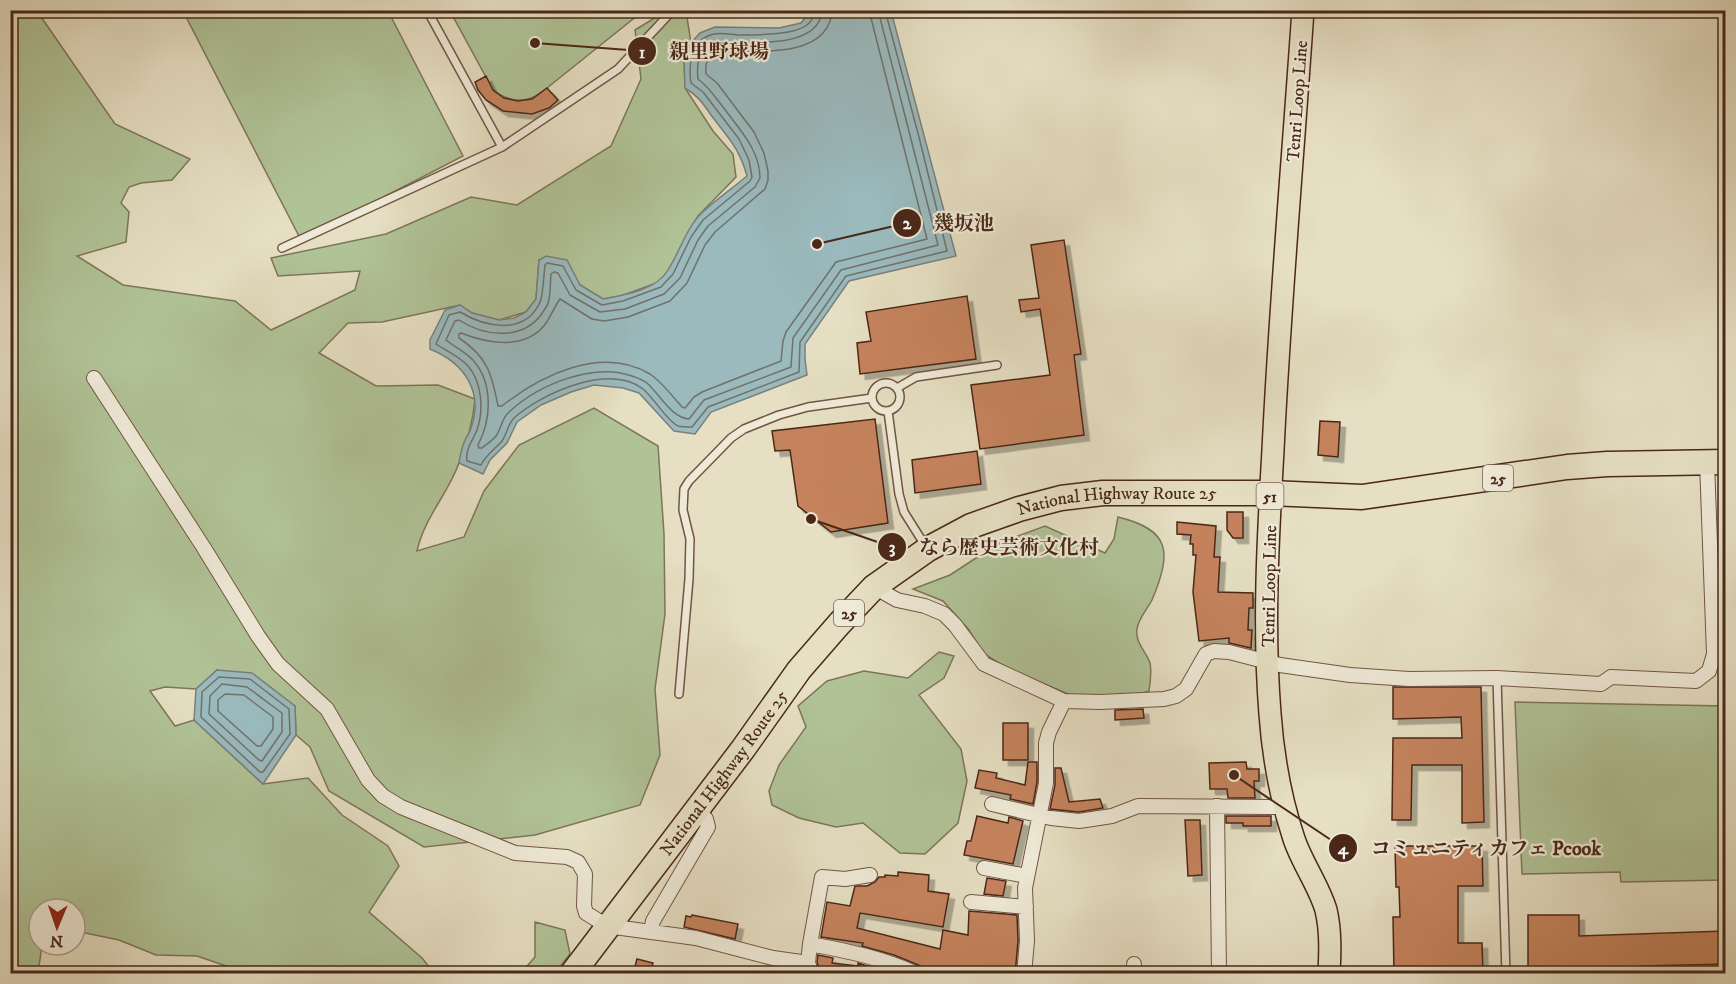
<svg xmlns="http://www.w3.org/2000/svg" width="1736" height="984" viewBox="0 0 1736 984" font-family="'IM FELL DW Pica','Noto Serif JP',serif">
<defs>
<filter id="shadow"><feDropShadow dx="5.5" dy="5.5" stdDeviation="0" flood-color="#0004"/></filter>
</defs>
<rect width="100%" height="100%" fill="#e6dfc3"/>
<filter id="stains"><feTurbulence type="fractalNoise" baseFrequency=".00333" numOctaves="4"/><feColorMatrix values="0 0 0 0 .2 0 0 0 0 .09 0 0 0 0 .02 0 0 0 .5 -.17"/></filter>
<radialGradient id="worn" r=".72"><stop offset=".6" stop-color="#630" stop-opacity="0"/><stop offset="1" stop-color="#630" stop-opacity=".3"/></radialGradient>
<path fill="#b0c397" stroke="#7d7658" stroke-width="1.5" d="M10 11H37L115 124 190 159 172 180 141 183 129 187 121 203 129 212 126 242 77 256 123 285 235 301 271 330 355 290 360 271 278 276 271 258 386 234 471 197 517 205 611 146 641 79 635 30 666 11H686L691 43 684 57 685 88 713 131 733 154 736 177 698 216 668 271 659 282 621 296 603 299 580 285 575 277 539 260 536 299 526 312 499 320 472 313 460 305 382 322 348 323 319 353 376 386 438 385 475 399C473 423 467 441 459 463 448 494 424 518 417 551L464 537 484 491 519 445 594 408 658 446 664 534 665 614 655 689 660 755 640 805 535 835 424 847 329 791 310 747 296 735 295 706 217 670 196 689 165 687 150 691 175 726 194 720 263 784 308 778 342 815 388 846 399 866 369 912 422 958 434 973H270L229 967 197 956 156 955 119 940 75 931V909H39V945H42L38 973H11Z
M183 11H388L463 156 301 240Z
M450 11H643L542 92C525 104 510 102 493 90Z
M1118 517C1171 530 1172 552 1152 600 1148 608 1138 619 1137 629 1135 643 1146 651 1150 663 1152 671 1150 683 1149 691L1140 694 1075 697 1005 667 983 653 969 630 943 601 913 589 950 575 999 543 1045 526 1105 553 1114 539Z
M939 652 954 656 944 678 919 695 961 749 967 781 958 823 925 854 900 853 863 823 836 827 799 818 772 805 769 791 779 765 806 727 798 706 827 681 864 671 908 678Z
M1515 702 1725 706V880L1621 882 1620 872 1522 874Z
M535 922 565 930 570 954 555 973H521L535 957Z"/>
<path fill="#9ababe" stroke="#7a807c" stroke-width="1.5" d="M811 10 891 11 956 256 849 281 805 344V359L807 375 711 412 695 434 674 431 639 393 623 388 594 385 571 392 541 405 517 422 507 443 490 460 483 474 459 463C460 456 462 447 465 440 467 436 470 432 471 428 484 391 464 363 430 349V340L445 310 460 305 472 313 499 320 514 318 526 312 536 299 539 260 546 256 567 260 580 285 603 299C624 295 657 290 668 270 679 253 684 234 697 218 708 205 733 188 747 176 739 147 728 138 711 115 703 103 697 95 685 88L684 57 691 43 700 33 715 27 779 28 801 23Z
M217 670 252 673 295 706 296 735 263 784 194 720 196 689Z"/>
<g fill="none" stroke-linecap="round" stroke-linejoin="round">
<path stroke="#72716b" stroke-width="1.5" d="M815 10C814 23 804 28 793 31 776 35 759 35 742 35 733 35 722 32 714 34 691 39 688 64 691 83L703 92 739 139 749 160 752 177 750 181 703 220 691 237 673 274 661 287 623 301 602 305 576 290 563 266 547 263 545 265C544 272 543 297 540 302 525 336 485 327 460 312L449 315 436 344C446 351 459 356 468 366 482 382 484 410 477 430 473 440 465 449 467 461L481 465C486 455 495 449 502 441 507 434 508 423 515 417 543 393 609 363 643 389 654 398 667 421 678 426 682 427 688 427 692 427L708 407 799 372 800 342 846 276 947 251 919 137 885 10
M822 10C820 51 744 42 717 41 699 47 696 62 698 79 710 88 714 96 723 107 739 129 760 150 760 178L755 187 708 226 698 240 680 278 664 294 625 309 600 312 570 295 558 273 554 272 551 274C550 283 551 294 548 303 547 307 543 311 541 315 521 341 483 336 459 320L455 321 446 340C455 347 465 352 473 360 494 384 491 420 478 445L479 448H482C487 444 492 441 496 436 501 429 502 418 509 412 538 385 593 362 632 376 637 378 644 380 648 384 660 395 672 418 689 419L704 400 791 367 793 338 841 270 938 245 878 10
M832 10C830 55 767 52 736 51 730 51 722 49 717 50 707 53 705 65 706 74L717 83 754 132 764 153 768 171V180L765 189 715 232 705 245 687 283 670 301 628 317 604 321 592 319 560 299C554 307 550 319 543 327 522 350 486 343 461 333L459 334V338C488 357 492 375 498 406H502C541 375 602 345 650 374 662 382 673 397 682 407L685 408 694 397 702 392 781 361 783 341 786 332 836 262 927 239 869 10
M219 677 250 679 289 709 290 734 263 772H260L201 717 202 692Z
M222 684 247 687 282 713V732L262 761 259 760 209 714 210 696Z
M225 694 244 695 273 717V729L261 746H257L218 711V700Z"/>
</g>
<path fill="#c5835d" stroke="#4a2818" stroke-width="1.5" filter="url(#shadow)" d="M486 76 493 90 504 98 518 101 532 99 547 88 558 100 549 108 532 114 503 111 486 100 478 90 475 82Z
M1064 240 1081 354 1074 355 1084 435 980 449 971 385 1050 375 1040 309 1021 312 1019 300 1039 298 1031 245Z
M967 296 976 359 860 374 857 343 871 341 866 312Z
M875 419 888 523 831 532 798 506 790 450 775 451 772 431Z
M1320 421 1340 422 1338 457 1318 455Z
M977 451 981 484 915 493 912 460Z
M1227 512H1243V538H1233L1227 530Z
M1177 522 1216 526 1214 557H1220L1218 592 1253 593V608H1249L1248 630H1252L1251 648 1229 643V638L1199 641 1193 592 1196 555H1193V544H1190L1191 535 1177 534Z
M1393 687H1481L1484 822 1462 823V765H1412L1411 820H1392L1393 738H1462L1461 717 1393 719Z
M1143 709 1144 718 1115 720V710Z
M1003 723H1028V760H1003Z
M1028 762H1037V782L1033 804 1010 799 1011 795 975 788 979 770 997 773 996 778 1025 785Z
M1246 762 1247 769H1259V781H1254L1255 798H1228L1227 789H1210L1209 763Z
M1055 768H1061L1069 802 1100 799 1103 808 1079 812 1050 809 1055 785Z
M977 816 1008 823 1009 817 1023 821 1013 864 964 855 967 841H971Z
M1226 816H1271V826H1243V823H1226Z
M1185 820H1200L1202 875 1188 876Z
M1395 846H1482L1483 886H1458V943H1482L1483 974H1394L1393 917H1400L1399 887H1396Z
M898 872 929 875 928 891 949 894 943 927 860 913 857 928 940 949 943 930 968 935 969 911 1017 915 1018 941 1015 974H926L921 966 894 955 862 946 863 943 821 937 827 902 850 906 855 886H867L875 882 879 877H885V875L898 876Z
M987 878 1006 881 1003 896 984 894Z
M692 915 738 924 735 939 684 927 686 916 691 917Z
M1528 915H1579V936L1725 931V964L1641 966V974H1528Z
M818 955 833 958 832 963 858 966V963L892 974H821L817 962Z
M637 959 653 963 650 974H633Z"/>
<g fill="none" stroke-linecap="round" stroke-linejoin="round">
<g stroke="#715643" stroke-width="10">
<path id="lane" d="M427 10 502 147
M282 248 502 147 618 69 673 10
M872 397a14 14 0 1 1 28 0a14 14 0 1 1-28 0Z
M897 388 916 377 997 365
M888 411 899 494 904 512 926 547
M1497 678 1506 974
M679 694 689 579 690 539 683 510 684 489 689 481 731 438 744 429 779 415 808 407 872 398"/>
</g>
<g stroke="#715643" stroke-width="16">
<path id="street" d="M94 378 204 548 258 636 278 664 327 709 368 780 383 796 401 807 515 853 567 857 578 862 585 874 584 906 586 913 607 926 696 938 773 958 808 963
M874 587 897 600 925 606 944 614 955 625 984 664 1064 701 1100 702 1164 699 1176 696 1186 689 1206 654 1214 651 1229 652 1280 665 1350 675 1409 679 1497 678 1601 684 1611 677 1696 681 1709 671 1714 654 1707 462
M992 804 1051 818 1079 821 1112 816 1138 806 1285 807
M1217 806 1219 974
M984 868 1027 876
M971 902 1026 907
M651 932 653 921 708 827 706 819 697 810
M810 944 822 877 845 879 870 875
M812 974 808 963 810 944C847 951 883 958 917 974
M1024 974 1027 941 1025 888 1046 783V743L1049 732 1064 701
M1134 974V964"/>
</g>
<g stroke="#4a2818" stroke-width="24">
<path id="primary" d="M1303 10C1293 157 1280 303 1273 450 1268 537 1263 627 1270 714 1273 755 1281 800 1294 839 1302 863 1319 886 1326 910 1331 931 1330 953 1329 974"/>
</g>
<g stroke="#4a2818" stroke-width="27">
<g id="highway">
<path id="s1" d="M572 974 743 749 799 670 839 624 874 587 928 549 971 526 1019 509 1061 498 1103 493H1270L1362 497 1567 467 1607 464 1726 462"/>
</g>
</g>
<use href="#lane" stroke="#efead8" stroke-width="7"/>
<use href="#street" stroke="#efead8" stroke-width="14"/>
<use href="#primary" stroke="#e6dfc3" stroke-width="21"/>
<use href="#highway" stroke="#e6dfc3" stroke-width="24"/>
</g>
<g text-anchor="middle" stroke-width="4.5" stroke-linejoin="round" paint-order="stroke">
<g fill="#efead8" stroke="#7c6252" stroke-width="1.5">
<rect x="1483" y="465" width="30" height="26" rx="4.5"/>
<rect x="1256.5" y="483" width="27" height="26" rx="4.5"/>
<rect x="834" y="600" width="30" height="26" rx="4.5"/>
</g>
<g font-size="16" font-weight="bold" fill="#4a2818">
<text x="1498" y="484">25</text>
<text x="1270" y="502">51</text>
<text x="849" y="619">25</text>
</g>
<g font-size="18" fill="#4a2818" stroke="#efead8">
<text transform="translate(1297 101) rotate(-86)" y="6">Tenri Loop Line</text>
<text dy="6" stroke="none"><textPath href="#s1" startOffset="756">National Highway Route 25</textPath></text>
<text transform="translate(1269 586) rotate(-89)" y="6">Tenri Loop Line</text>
<text dy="6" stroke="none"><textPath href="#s1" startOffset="252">National Highway Route 25</textPath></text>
</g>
</g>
<path fill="none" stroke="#4a2818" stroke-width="2" d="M535 43L642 51M817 244L907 223M811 519L892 547M1234 775L1343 848"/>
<g fill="#4a2818" stroke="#efead8" stroke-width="2">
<circle cx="535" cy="43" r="6"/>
<circle cx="817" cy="244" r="6"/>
<circle cx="811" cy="519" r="6"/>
<circle cx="1234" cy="775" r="6"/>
<circle cx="642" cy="51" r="15"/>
<circle cx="907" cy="223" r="15"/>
<circle cx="892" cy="547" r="15"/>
<circle cx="1343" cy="848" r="15"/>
</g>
<g font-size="18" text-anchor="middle" font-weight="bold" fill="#fff">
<text x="642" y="58">1</text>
<text x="907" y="229">2</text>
<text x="892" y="553">3</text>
<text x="1343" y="854">4</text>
</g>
<g font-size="20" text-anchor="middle" font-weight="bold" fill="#4a2818" stroke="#efead8" stroke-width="4.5" stroke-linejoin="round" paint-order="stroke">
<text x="719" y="58">親里野球場</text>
<text x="964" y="230">幾坂池</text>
<text x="1009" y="554">なら歴史芸術文化村</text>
<text x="1486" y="855">コミュニティカフェ Pcook</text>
</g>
<rect width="1736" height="984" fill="none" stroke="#e6dfc3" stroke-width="36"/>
<rect x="12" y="12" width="1712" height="960" fill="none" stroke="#4a2818" stroke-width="3"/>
<rect x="18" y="18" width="1700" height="948" fill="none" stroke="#4a2818" stroke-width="1.5"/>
<g transform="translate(57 927) rotate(182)"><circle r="28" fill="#efead8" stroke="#ad9c8b" stroke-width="1.5"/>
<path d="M0-4.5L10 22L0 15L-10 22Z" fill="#8f2418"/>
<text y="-9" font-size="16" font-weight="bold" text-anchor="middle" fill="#4a2818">N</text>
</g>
<rect width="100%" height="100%" filter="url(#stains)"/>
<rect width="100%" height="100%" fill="url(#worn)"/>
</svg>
